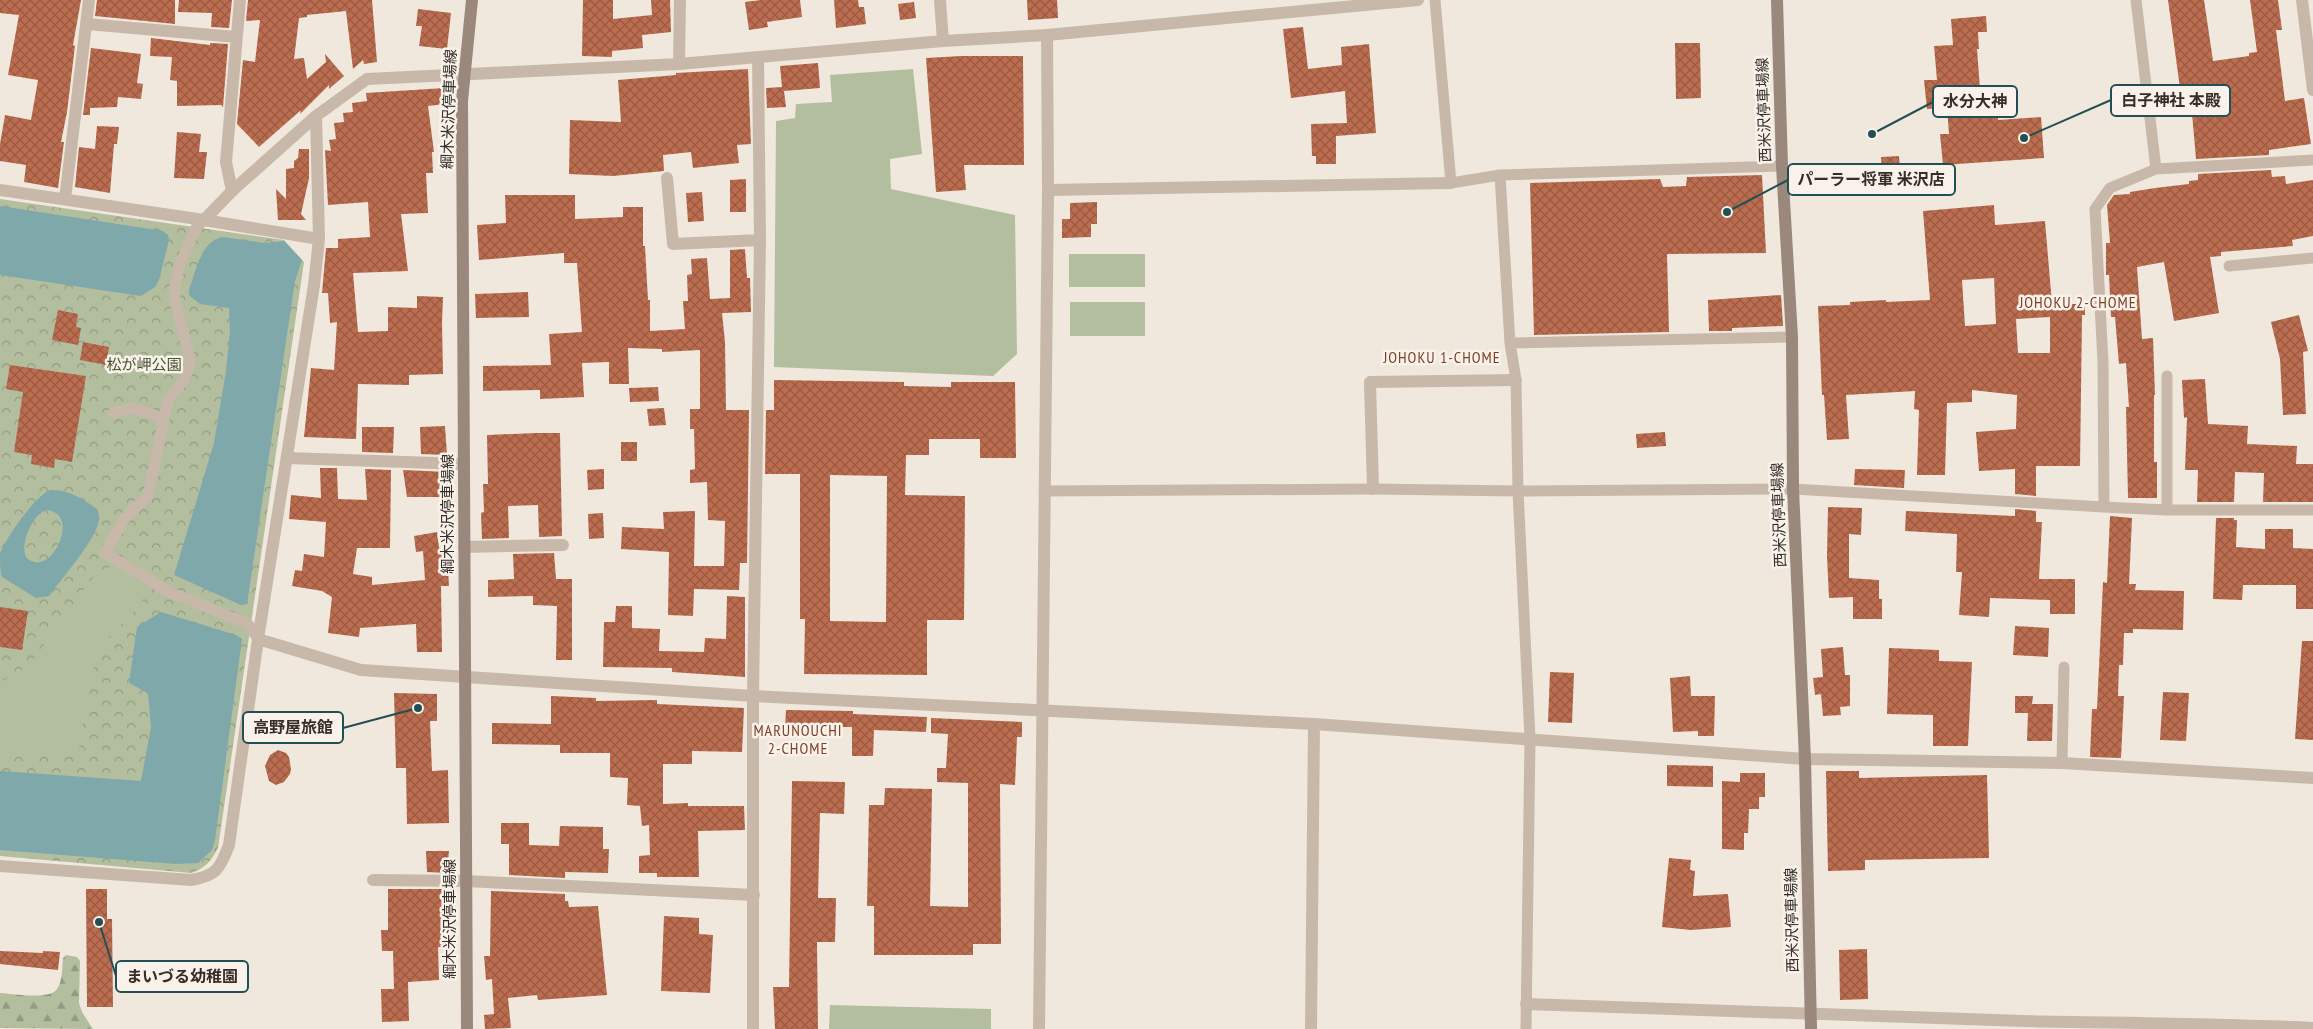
<svg xmlns="http://www.w3.org/2000/svg" width="2313" height="1029" viewBox="0 0 2313 1029" font-family="'PT Sans Narrow','Noto Sans JP',sans-serif">
<defs>
<pattern id="forest-firs" width="22" height="20" patternUnits="userSpaceOnUse" patternTransform="scale(1.25)"><rect width="22" height="20" fill="#b3be9f"/><path d="M5 1l3.5 6h-7zM16 11l3.5 6h-7z" fill="#929b82"/></pattern>
<pattern id="park-crowns" width="20" height="18" patternUnits="userSpaceOnUse" patternTransform="scale(1.25)"><rect width="20" height="18" fill="#b3be9f"/><path d="M2 6a3 3 0 1 1 6 0M12 15a3 3 0 1 1 6 0" fill="none" stroke="#929b82"/></pattern>
<pattern id="building-cross-hatch" width="8" height="8" patternUnits="userSpaceOnUse" patternTransform="scale(1.25)"><rect width="8" height="8" fill="#bc6d50"/><path d="M0 0l8 8M0 8l8-8" fill="none" stroke="#9a5a42"/></pattern>
</defs>
<rect width="100%" height="100%" fill="#f0e8dd"/>
<path fill="url(#forest-firs)" d="M66 955 77 957 80 961 79 1003 82 1012 93 1029 0 1028V993C13 994 50 1000 57 989 63 980 62 967 63 958Z"/>
<path fill="url(#park-crowns)" d="M0 199 284 240 304 262 218 848C211 861 206 868 191 873L0 856Z"/>
<path fill="#b3be9f" d="M913 69 922 154 890 159 891 189 1015 215 1017 354 993 376 774 367 776 121 795 118 796 104 832 102 830 75Z
M1069 254H1145V287H1069Z
M1070 302H1145V336H1070Z
M111 567H117L145 587C149 606 116 625 106 641 88 669 85 717 79 749L70 757 0 750V682L20 672 34 659 97 572Z
M830 1005 991 1009V1029H829Z"/>
<path fill="#7fa8ab" fill-rule="evenodd" d="M0 206 163 231 168 235 169 240 159 280 155 287 141 296 0 275Z
M223 237 265 243 284 241 302 260 295 281 247 604 241 605 174 575 214 443 226 371 230 331 229 308 200 304 189 295V291C195 273 201 240 223 237Z
M50 490C68 489 83 499 97 509 98 512 100 516 99 520 96 540 61 579 49 596L36 598 2 577C0 572 0 560 0 554 5 539 35 496 50 490ZM46 510C83 512 50 582 26 557 20 544 32 515 46 510Z
M161 612 236 635 242 639 215 840 212 850 198 863 176 864 0 850V771L141 781 151 727 148 693 129 683 137 627Z"/>
<path fill="url(#building-cross-hatch)" fill-rule="evenodd" d="M0 0H81L73 45 75 46 67 112 61 142H64L58 188 24 182 26 165 0 161V144L5 115 31 120 38 80 8 75 19 15 0 13Z
M97 0H175V24L95 16Z
M179 0H232L229 28 211 27 212 13 178 12Z
M248 0H372L377 62 364 64 363 60 353 69 346 11 307 15V17L299 18 294 59 304 58 307 79 326 62 325 54 344 76 329 89V85L300 114 301 110 259 147 237 124 243 60 255 62 260 20 246 21Z
M583 0H613V19L652 15 651 0H670L671 32 642 35 643 48 612 51V57L582 56Z
M761 0H800L802 17 767 22 768 27 749 30 745 2Z
M834 0H858L859 7H864L866 24 836 28Z
M1027 0H1057L1058 18 1028 20Z
M2168 0H2204L2213 61 2249 56V53L2257 52 2250 0H2278L2282 30H2276L2285 101 2304 98 2311 144 2269 150V155L2196 159 2191 102 2182 103Z
M914 2 916 18 900 20 898 4Z
M418 9 451 13 447 49 419 46 422 26H416Z
M1986 16 1987 32H1978L1979 49H1977L1980 89 1995 88 1998 120 2041 117 2044 158 1943 165 1940 134H1949L1947 107 1927 109 1924 80H1937L1934 46 1953 45 1951 19Z
M1303 27 1308 69 1342 65 1341 47 1369 44 1376 133 1336 136V164H1316V156H1312L1311 124 1347 123 1345 91 1291 98 1283 29Z
M151 38 210 45V43L228 44 223 107 221 105 177 106V81L170 80 172 57 150 56Z
M1675 43H1700L1701 98 1676 99Z
M91 48 141 54 137 83 143 84 141 99 118 97 117 107 90 108V115H83Z
M961 56H1023L1024 165H964L966 190 936 192 926 58Z
M818 63 820 88 784 91 786 107 767 108 766 88 782 87 780 66Z
M748 69 751 144 737 145 739 163 693 168 691 152 663 155 664 171 613 176 569 174 570 120 621 122 618 80 676 75V73Z
M444 88 445 104 428 106 434 152H432L433 173H426L428 213 401 214 408 271 353 273 358 332 388 331V307L417 308V296L443 297 442 322 443 374 409 375V385L358 384 356 439 304 437 311 368 334 370 337 322 330 323 328 293H322L326 248H338V239L370 237 368 202 328 205 325 150 331 151 329 140 336 139 334 123 344 122 343 113 353 112 352 103 367 101 366 93Z
M97 126 119 127 117 144H114L110 193 75 187 79 147 95 149Z
M177 132 201 134 199 152H207L204 179 174 178Z
M299 149H309V178L301 214 306 220H278L276 189 286 199V169L294 168V161L298 158Z
M1899 156 1900 170 1882 171 1881 157Z
M2271 170 2272 177 2285 176 2286 184 2313 180V236L2292 240 2293 246 2221 252V256L2210 257 2219 313 2174 321 2164 262 2137 267 2142 339 2153 338 2155 395H2154V462H2157V498H2128L2126 407H2129L2126 363 2119 364 2115 317H2111L2109 275H2106V243H2110L2107 205 2114 195 2130 194V192L2155 188 2189 184V181L2198 180V174Z
M1762 175 1766 253 1667 254 1669 332 1534 335 1530 183 1660 179 1663 187 1686 186 1687 177Z
M746 179V212H730V180Z
M702 192 704 221 688 222 686 193Z
M505 195H575V219L623 217V207H643V246H645L648 300H650V331L685 329 683 301H688L687 275 692 274 691 259 707 258 710 299 730 298V250L745 249 747 278H750L751 312 722 313 725 342 726 410H749L747 563H740L739 590 694 589 693 616 668 615 669 552 621 549 622 527 664 529 663 512 695 511 694 566H724L725 521 708 520 707 482 690 483V470L695 469 694 429H690V409H700V350L662 352V349L628 348 629 384H609V362L582 363 584 397 540 399V390L483 391V366L551 365 549 334 582 332 577 263H564V253L479 260 477 225 506 223Z
M1097 202V224H1091V237L1062 238V219H1070V203Z
M1994 205 1995 225 2045 221 2052 304H2085V315H2082L2080 466H2036V496L2015 494V469L1979 471 1976 432 2016 429 2017 395 1972 390V402L1947 403 1945 475H1917L1919 410 1914 409 1915 391 1846 395 1849 439 1827 440 1824 395H1822L1818 306 1850 305V302L1886 300V302L1930 300 1923 211ZM1994 278 1996 324 1965 326 1962 280ZM2050 317V353H2018L2016 319Z
M528 292 529 317 476 318 475 294Z
M1781 295 1783 326 1732 328V331H1709L1708 300Z
M58 310 78 314 76 327 81 328 78 345 52 340Z
M2299 315 2308 351 2303 352 2306 414 2283 415 2280 359 2271 322Z
M83 342 109 347 106 365 80 360Z
M10 365 86 376 72 462 55 459 54 468 31 464 32 455 14 452 23 392 6 389Z
M2205 379 2208 424 2248 426 2247 444 2297 446 2296 464H2313V502H2263L2264 473 2235 472 2234 502H2197L2198 470H2185L2187 417 2184 418 2182 380Z
M774 380 904 382V386L951 387V382H1015L1016 458H980V439H929V455H906L905 495 965 496 964 620H927V675L804 674 805 619H800V474H765L766 410H774ZM830 475 887 476 886 622 830 621Z
M658 387 659 401 630 402 629 388Z
M664 408 666 425 649 426 647 409Z
M445 426 447 455 421 454 420 427Z
M362 427H394L393 453 362 452Z
M1665 432 1666 446 1637 448 1636 434Z
M536 433H560L562 536 539 537 538 505 508 506 509 538 482 539 481 513 484 512 483 484H488L487 435Z
M621 442H637V461H621Z
M320 468H337L338 499 367 500 365 469 391 470 390 548H357L353 574 372 577V585L425 580 423 551 416 552 414 536 437 532 440 554 447 553 449 586H441L442 652H417L416 624 360 628 359 637 328 633 332 597 322 591 292 586 295 570 302 571 304 554 324 557 326 522 289 519 291 495 321 498Z
M604 469V489L588 490 587 470Z
M1855 469 1905 470 1904 488 1854 485Z
M403 470 448 472V497H407Z
M1828 507 1862 508 1861 535 1849 534V578L1879 580V599H1882V619H1853V597L1829 598 1827 556Z
M2015 509 2036 511V522H2042L2039 579H2075V614H2050V600L1990 598 1989 617 1959 615 1962 572H1956L1957 534 1905 531 1906 511 2015 516Z
M603 513 604 538 589 539 588 514Z
M2110 516 2132 518 2129 584H2136L2135 590 2184 591 2183 630 2133 629V633H2124L2123 665H2119L2118 696H2124L2121 758 2090 757 2092 709H2097L2103 582 2107 583Z
M2216 518H2234V520H2237L2236 547 2265 549V529H2293V548L2313 549V609H2296V585H2243L2242 600 2213 599Z
M554 553 556 579H572V660H556L557 606 533 605V596L488 597V580L514 579 513 554Z
M727 596 745 597V677L672 672V668L603 667 604 622H615L616 606H632V628L660 629 659 651 704 652 705 638 726 639Z
M0 607 28 611 22 650 0 647Z
M2015 626 2049 628 2048 657 2013 655Z
M2302 641H2313V740L2295 739Z
M1843 647 1845 675H1850V706L1840 707 1841 715 1823 716 1821 694 1815 695 1813 678 1823 677 1821 649Z
M1889 648 1939 650V661L1972 662 1968 746H1933V715L1887 714Z
M1550 672 1574 673 1572 723 1548 722Z
M1690 676 1691 696H1715L1714 736H1698V731L1673 732 1670 678Z
M2163 692 2189 693 2186 741 2160 740Z
M394 693 437 694V721H430L432 771 448 770 449 823 407 824 406 768H396Z
M551 696 596 698V701L657 700V704L744 708 742 752 692 751V764H663V804L688 803V806H744L745 830 698 831 699 877H657V873H639V856L650 855 649 825 642 826 640 806 627 805 628 778 610 777V753H560V745L492 744V723L551 724Z
M2015 696H2033L2032 704H2053L2052 741H2027L2028 713H2015Z
M786 710 853 711V714L927 717 926 732 874 730 873 756H852V717V727H785Z
M931 718 1022 722V737H1017L1015 785 1000 784 1001 944H973V955H874V906H867L869 805H884L885 788 932 789 930 906 968 907V783L937 782V768H946L948 734 931 733Z
M278 750 286 753 289 757 291 769 290 774 284 782 276 785 269 781 265 766 270 755Z
M1667 765 1713 766V787L1667 786Z
M1826 771H1859V778L1987 775 1989 858 1865 860V870L1828 871Z
M1740 773H1765V797H1759V809H1749L1748 833H1744V850L1722 849V781L1740 782Z
M792 781 845 782 844 814 820 813 818 898H836L835 942H817L818 1029H775L773 987H789Z
M501 823H529V845L559 846 560 826 603 827V849H609L608 873 565 872V878L509 875V844H501Z
M426 851H449L447 873 427 872Z
M1669 858 1691 860 1690 870 1695 871 1693 896 1728 894 1731 927 1691 930 1662 927Z
M86 889H107V919H112L113 1007H87Z
M388 889H448L449 947H438L439 980 408 982 409 1021 382 1022 381 989H394L393 951H382L381 930H388Z
M491 891 565 894V901H568L569 907 598 906 607 995 538 1000 537 995 508 998 511 1028 485 1029 484 1015 494 1014 492 979 486 980 484 956H490Z
M664 916 699 918V934L713 935 710 993 661 991Z
M1867 949 1868 999 1840 1000 1839 950Z
M0 951 43 953V951L60 952 58 970 0 964Z"/>
<g fill="none" stroke-linecap="round" stroke-linejoin="round">
<path stroke="#c8b8aa" stroke-width="11" d="M1435 0 1451 183 1500 175 1782 166
M2136 0 2156 169
M1500 175 1510 343 1516 380 1518 491 1530 738 1526 1029
M204 220 196 228 191 238 179 268 174 291 176 306 189 354 190 365 185 378 168 400 148 496 125 518 105 553 169 592 248 624 258 639
M2229 266 2313 258
M1510 343 1792 337
M113 413 132 408 164 418
M1045 491 1373 489 1518 491 1793 489 2104 507 2167 510H2313
M2104 507 2103 362 2095 209 2110 188 2156 169 2313 160
M2167 510V376
M2062 763 2064 667"/>
<path stroke="#c8b8aa" stroke-width="12" d="M940 0 943 41
M2302 0 2313 90
M87 24 236 37
M679 64 680 0
M316 116 319 239
M667 178 673 244 760 240
M1048 190 1451 183
M232 191 226 162 240 0
M65 199 89 0
M204 220 232 191 316 116 367 79 679 64 943 41 1047 35
M204 220 319 239 314 285
M287 458 464 464
M1373 489 1370 382 1516 380
M464 547 563 545
M373 880 466 881 754 895
M1526 1004C1692 1010 1858 1016 2024 1021 2121 1023 2217 1023 2313 1028
M753 1029V696L760 240 758 58
M1311 1029 1314 724"/>
<path stroke="#c8b8aa" stroke-width="12" d="M0 190 204 220
M258 639 361 670 753 696 1314 724 1805 759 2062 763 2313 778
M0 866 191 880C216 876 220 869 229 845L258 639 314 285
M1039 1029 1048 190 1047 35 1418 0"/>
<path stroke="#9b887c" stroke-width="12" d="M1777 0 1782 166 1792 337 1793 489 1805 759 1811 1029
M467 1029 462 101 472 0"/>
</g>
<g text-anchor="middle" stroke-width="5" stroke-linejoin="round" paint-order="stroke">
<g font-size="15" fill="#362d29" stroke="#f8f2ea">
<text transform="translate(449 109) rotate(-88)" y="5">綱木米沢停車場線</text>
<text transform="translate(1764 110) rotate(-92)" y="5">西米沢停車場線</text>
<text transform="translate(448 514) rotate(-90)" y="5">綱木米沢停車場線</text>
<text transform="translate(1779 515) rotate(-92)" y="5">西米沢停車場線</text>
<text transform="translate(450 919) rotate(-90)" y="5">綱木米沢停車場線</text>
<text transform="translate(1792 920) rotate(-91)" y="5">西米沢停車場線</text>
</g>
<g font-size="15" fill="#44522f" stroke="#f8f2ea">
<text x="144" y="370">松が岬公園</text>
</g>
<g font-size="16" letter-spacing="1" fill="#7e3f29" stroke="#f8f2ea">
<text x="2078" y="308">JOHOKU 2-CHOME</text>
<text x="1442" y="363">JOHOKU 1-CHOME</text>
<text x="798" y="736">MARUNOUCHI<tspan x="798" dy="18">2-CHOME</tspan></text>
</g>
</g>
<path fill="none" stroke="#224f54" stroke-width="2" d="M2024 138L2111 100M1872 134L1933 102M1727 212L1788 180M418 708L343 728M99 922L116 976"/>
<g fill="#224f54" stroke="#f8f2ea" stroke-width="2">
<circle cx="2024" cy="138" r="5"/>
<circle cx="1872" cy="134" r="5"/>
<circle cx="1727" cy="212" r="5"/>
<circle cx="418" cy="708" r="5"/>
<circle cx="99" cy="922" r="5"/>
</g>
<g fill="#f8f2ea" stroke="#224f54" stroke-width="2">
<rect x="2111" y="85" width="119" height="31" rx="5"/>
<rect x="1933" y="86" width="84" height="31" rx="5"/>
<rect x="1788" y="164" width="167" height="31" rx="5"/>
<rect x="243" y="712" width="100" height="31" rx="5"/>
<rect x="116" y="961" width="132" height="31" rx="5"/>
</g>
<g font-size="16" text-anchor="middle" font-weight="bold" fill="#362d29">
<text x="2171" y="106">白子神社 本殿</text>
<text x="1975" y="107">水分大神</text>
<text x="1871" y="185">パーラー将軍 米沢店</text>
<text x="293" y="733">高野屋旅館</text>
<text x="182" y="982">まいづる幼稚園</text>
</g>
</svg>
